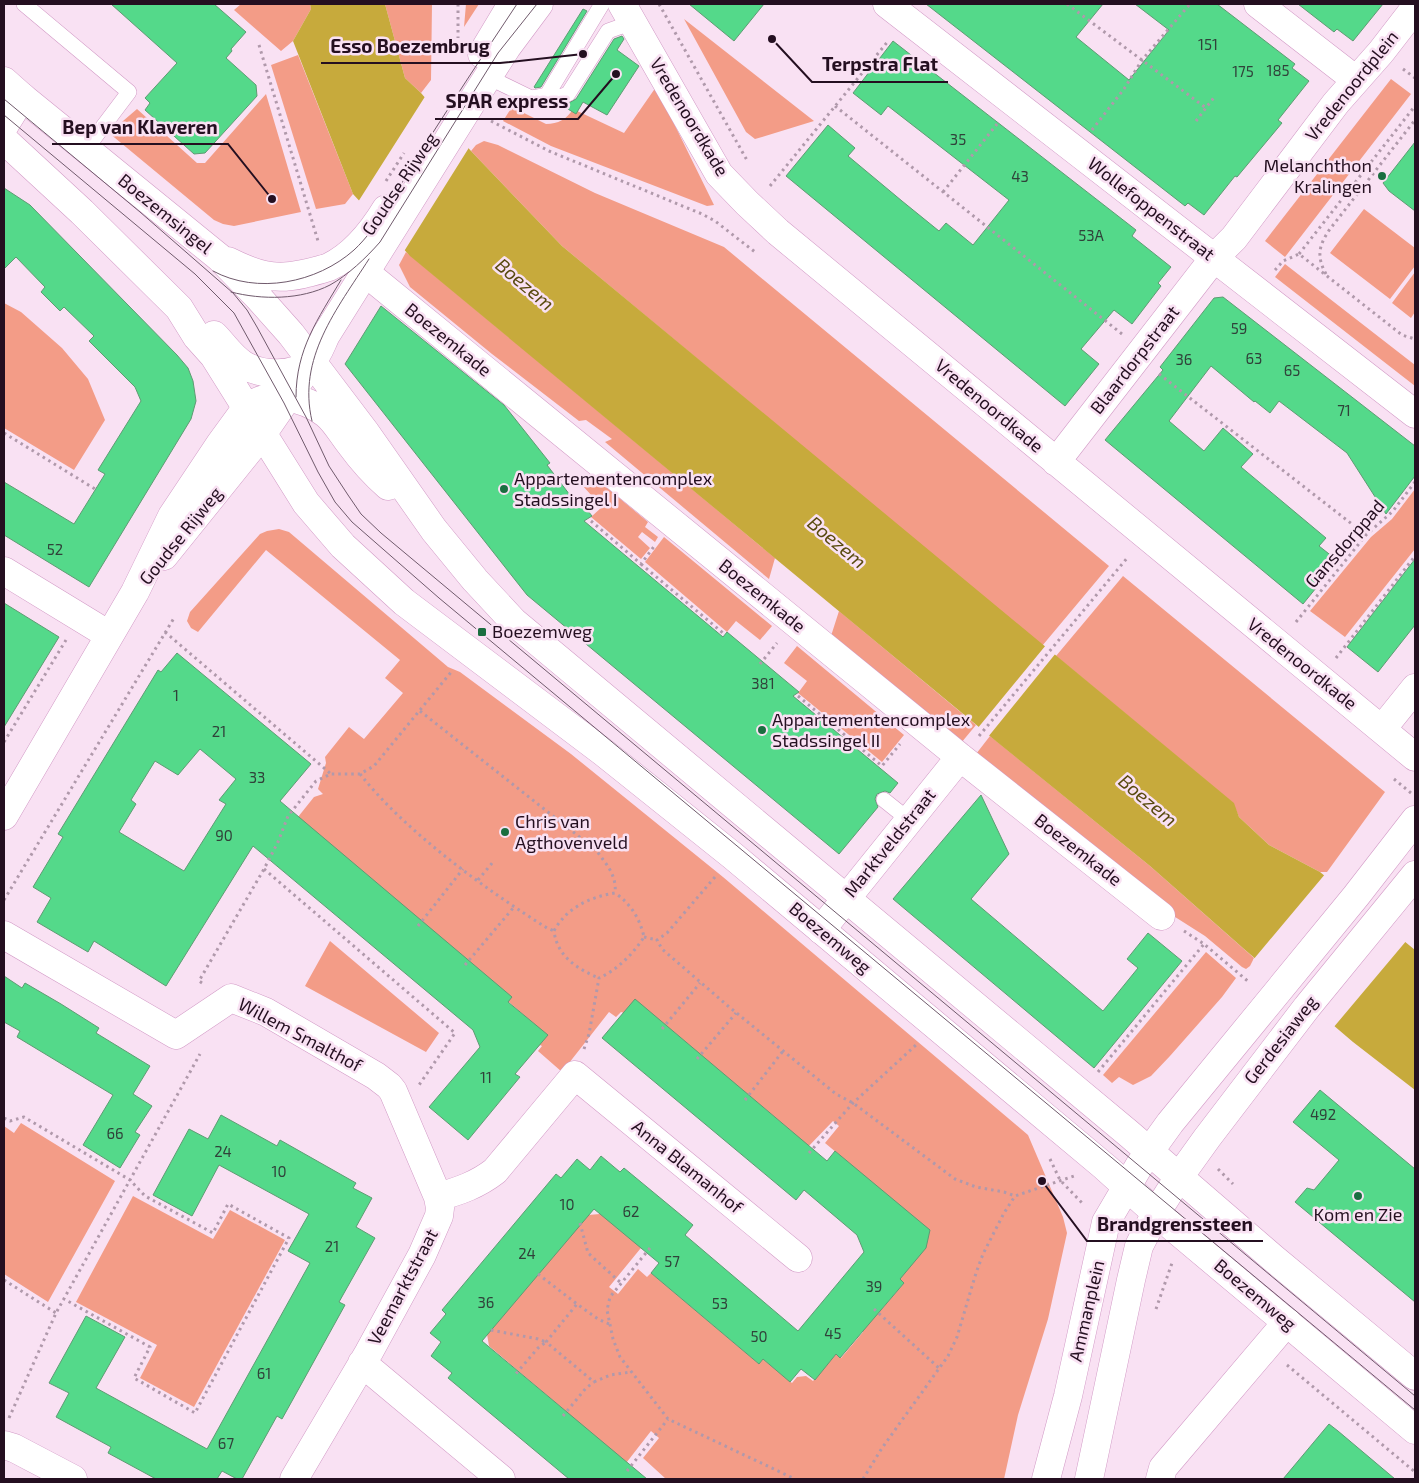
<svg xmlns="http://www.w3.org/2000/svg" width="1419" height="1483" viewBox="0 0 1419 1483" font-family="'Exo 2',sans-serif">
<rect width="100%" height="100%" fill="#f9e1f3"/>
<path fill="#f39c87" d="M241 4H310L311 9 293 41 281 51 234 10Z
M385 4H432L431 80 421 93 405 78Z
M466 4H479L464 27Z
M684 19 814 121 762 137 755 139 746 132Z
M298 55 353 194 345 204 316 209 271 65Z
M1391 79 1411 94 1285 257 1265 241Z
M656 87 714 205 707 206 551 146 503 121 512 107 546 124C558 124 567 119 573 109L624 133Z
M266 94 301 212 234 226 223 224 214 220 109 133 137 109 197 163H205Z
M484 141 498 145 595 193 724 247 1109 566 1042 646 562 246 471 151 476 145Z
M1364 209 1415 248V266L1390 299 1330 253Z
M406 252 775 558 769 579 605 442 612 439 586 420 579 421 492 354 410 287 399 265Z
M1285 264 1415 365V386L1275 277Z
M1415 272V312L1411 318 1392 303Z
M4 303 21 312 62 348 88 379 105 420 74 470 4 428Z
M594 477 648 522 645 527 658 537 655 542 642 532 638 537 650 548 641 559 591 517 602 507 582 485Z
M1415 489V549L1345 637 1310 611 1371 537 1392 519Z
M279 529 289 532 448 667 460 672 571 754 723 877 1028 1135 1063 1217 1067 1233 1048 1319 1018 1415 1004 1479H666L643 1458 659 1438 651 1431 623 1467 562 1408 489 1346 487 1334 588 1215 600 1214 645 1243 609 1287 618 1294 638 1269 647 1277 651 1273 759 1364 763 1359 792 1383 797 1377 806 1376 813 1381 836 1354 841 1358 863 1332 858 1328 881 1310 904 1283 900 1279 849 1163 825 1143 839 1126 833 1121 805 1150 791 1131 670 1029 621 1012 616 1017 609 1012 562 1072 538 1051 542 1046 540 1045 537 1048 527 1040 534 1024 298 817 314 797 323 794 318 789 326 763 325 757 349 727 364 739 403 693 385 678 400 660 266 550 198 632 191 628 187 621 190 612 260 534 267 531Z
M664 537 772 626 760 640 736 621 727 632 645 562Z
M1123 576 1385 792 1327 872H1320L1269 845 1239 817 1233 803 1056 656Z
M839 611 976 725 961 743 831 636Z
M797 646 904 735 882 762 798 693 807 681 784 663Z
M990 736 1150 866 1254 958 1250 966 1246 969 1242 967 1205 936 1161 908 976 754Z
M330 941 439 1033 426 1052 305 986Z
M1206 952 1236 978 1222 997 1170 1056 1151 1076 1133 1085 1119 1077 1112 1083 1103 1075Z
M21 1123 115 1181 48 1302 4 1274V1126L14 1133Z
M133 1196 213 1239 230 1210 285 1240 194 1407 140 1378 157 1345 76 1302Z"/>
<path fill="#c7aa3c" d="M310 4H385L405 78 421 93 471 151 562 246 1234 803 1239 817 1269 845 1320 872 1415 950V1090L1353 1042 1244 949 1150 866 997 742 410 256 353 194 293 41 311 9Z"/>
<path fill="#f9e1f3" d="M426 95 470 146 403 253 358 202Z
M1046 645 1056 653 988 737 977 729Z
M1326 873 1407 940 1333 1028 1253 960Z"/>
<path fill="#54d98a" stroke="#5e9b73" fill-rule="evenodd" d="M111 4H214L246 32 231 49 232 51 226 58 256 85 257 96 205 153 194 154 145 110 150 103 145 98 177 63Z
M689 4H764L734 41Z
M926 4H1103L1076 37 1129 80 1169 30 1135 4H1217L1295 64 1292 68 1309 81 1278 120 1282 123 1237 177 1235 176 1204 215 1188 203 1185 206Z
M1298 4H1383L1353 41 1337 29 1334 32Z
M583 9 587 11 541 87 535 88 534 87Z
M622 36 624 39 617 50 639 66 607 115 583 102 576 114 563 106 576 99 614 39Z
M893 41 1136 230 1132 236 1171 267 1158 283 1161 286 1132 324 1114 310 1081 349 1099 364 1065 406 786 176 828 125 855 148 848 156 902 201 939 231 946 223 973 245 1009 200 888 106 881 115 853 93Z
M1415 142V211L1389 191 1383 183Z
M4 188 30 205 177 355 188 368 193 381 196 401 191 419 89 587 4 535V482L74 524 105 474 98 470 141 401 135 387 89 341 94 336 64 307 60 311 41 292 45 287 16 257 4 269Z
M1223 297 1415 446V476L1386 514 1347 453 1279 401 1270 413 1255 401 1254 402 1211 366 1169 421 1204 451 1223 428 1253 454 1241 467 1326 538 1319 546 1338 561 1303 604 1105 440 1163 370 1160 367 1214 298Z
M381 306 504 405 550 463 547 465 573 499 576 496 592 516 584 521 723 637 727 632 799 692 793 696 898 783 890 793 885 791 877 794 875 799 878 807 839 854 527 595 345 364Z
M1415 559V625L1378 672 1347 647Z
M4 603 59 637 4 727Z
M177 653 311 764 280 801 512 997 508 1002 548 1035 515 1074 520 1077 468 1140 429 1107 480 1047 473 1030 253 846 166 986 94 941 88 952 37 922 51 898 33 887 63 837 58 834 158 670 161 672ZM200 749 236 779 219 800 226 804 184 871 119 832 136 804 131 800 155 761 178 775Z
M981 795 1009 854 971 899 1103 1011 1138 968 1127 959 1148 933 1182 961 1094 1068 893 899Z
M4 976 22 988 25 983 61 1004 99 1028 96 1033 150 1066 133 1094 152 1106 135 1132 140 1135 120 1168 83 1145 113 1095 17 1037 20 1031 4 1022Z
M635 999 827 1161 835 1151 930 1230 926 1248 900 1279 904 1283 840 1358 836 1354 815 1380 801 1369 790 1382 763 1359 759 1364 651 1273 659 1263 594 1209 482 1341 647 1479H569L448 1378 452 1373 431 1356 441 1342 430 1333 446 1314 442 1310 556 1174 561 1178 577 1159 590 1170 601 1156 620 1172 624 1168 693 1225 685 1235 798 1331 864 1252 857 1235 804 1190 796 1200 602 1038Z
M1320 1090 1415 1169V1302L1295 1202 1307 1188 1314 1190 1339 1160 1293 1122Z
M221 1115 277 1146 280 1140 356 1183 353 1188 372 1198 356 1227 375 1238 339 1302 345 1305 292 1401 282 1419 277 1416 242 1479H237L222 1471 217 1479H156L108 1453 111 1447 56 1417 69 1393 49 1383 86 1316 125 1337 96 1388 207 1449 310 1263 288 1251 309 1214 219 1165 192 1216 153 1195 189 1129 208 1139Z
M1329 1424 1338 1431 1395 1479H1283Z"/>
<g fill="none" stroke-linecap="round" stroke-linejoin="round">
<g stroke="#d29ac6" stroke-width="16">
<path id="lane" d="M24 4 129 92 86 149
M488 77 531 98 547 95 556 98 568 94 608 31 622 26H636
M547 95 602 4
M884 800 909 820"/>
</g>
<g stroke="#d29ac6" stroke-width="29">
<path id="street" d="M622 4 719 174 747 203 778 232 1415 757
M887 4 1415 414
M1258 4 1356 80
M4 126 22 97
M366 273 960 757 1161 916
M1056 462 1214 258 1234 238 1336 103 1381 52 1415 8
M164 556 263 433 312 362
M4 571 109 635
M1382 729 1415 688
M4 816 135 592 172 516 220 444 247 407
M821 930 960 757
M4 935 176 1035 231 998 266 1012 376 1076 389 1086 393 1091 438 1197
M362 1363 501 1479
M4 1445 14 1448 73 1479
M294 1479 369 1352 422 1255 439 1216 440 1208 438 1197C459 1191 477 1185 495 1171L575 1075 798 1258
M1160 1479 1163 1468 1287 1322"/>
</g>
<g stroke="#d29ac6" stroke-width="29">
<path id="secondary" d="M482 54 512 4
M4 81 22 97 220 258 258 297 291 334 366 433 434 530 475 580 514 622 1128 1133 1273 1258 1415 1376
M4 140 82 212 179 308 197 337 214 356 306 503 343 546 404 602 603 752 733 856 1105 1167 1156 1213 1415 1430
M228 261C240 267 251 272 264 275 277 278 290 277 303 274 311 272 321 270 329 267 354 255 372 232 386 209
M214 335C224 345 232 358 244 365 263 376 293 377 311 362 318 356 322 343 326 335L475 97 507 47 539 4
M247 407C270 391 304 396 326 414 335 421 342 434 350 444 361 459 373 473 388 486
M1046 1479 1068 1396 1106 1222 1139 1166 1170 1123 1356 896 1415 820
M1089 1479 1131 1280 1139 1246 1156 1213 1179 1177 1207 1138 1307 1007 1415 875"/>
</g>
<path stroke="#b099ab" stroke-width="3" stroke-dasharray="2.5 4" stroke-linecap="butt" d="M458 4V38
M659 4 748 162
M1067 4 1206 108
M259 45 318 241
M1403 69 1415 78
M835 106 1122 334
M491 121 549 151 702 214 715 221 755 252
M1196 121 1215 96
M1092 130 1124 89 1142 60 1190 4
M386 181 404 153
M770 186 889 40
M943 192 997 124
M1299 254 1415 106
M1275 270 1283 261 1299 254 1402 335 1415 339
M1326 274C1316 256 1319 245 1330 229L1415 120
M1159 374 1366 535
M4 433 95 489
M559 481 568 473
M591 521 641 564 655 545
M641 564 723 633
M1296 622 1366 535 1393 511 1415 482
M165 632 331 774
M1336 658 1415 556
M760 664 777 643
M798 696 882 766 900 744
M420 711 596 850C606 864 617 875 615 893 590 897 566 908 554 931 557 956 577 969 599 978
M979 736 1128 557
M4 742 66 640
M360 774C406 832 485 889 547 928L554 931
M1394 779 1411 793
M264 869 455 1033 419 1085
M715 877 667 933 657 940 662 949 728 1006 836 1094 853 1103 955 1179 976 1187 1004 1192 1015 1196
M478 880 493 862
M4 900 174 618
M418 926 463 869
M1184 931 1204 944 1250 983
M644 937 657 940
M465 965 514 907
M202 983 199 981 264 869 278 842 288 816 316 781 331 774H360L374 766 452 671
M662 1029 700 983
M584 1049 589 1034 599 978C617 970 633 954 644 937 640 919 631 904 615 893
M697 1059 736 1013
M1098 1072 1204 944
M745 1100 783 1051
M4 1118 10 1121 24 1117 130 1180 145 1196 213 1233 228 1204 289 1238 195 1413 134 1378 150 1347 64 1299
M809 1153 853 1103 917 1044
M1050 1159 1060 1180 1084 1205
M1218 1169 1233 1184
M580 1223 588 1253 621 1283
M650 1248 610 1297 607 1310 613 1339 620 1357 668 1419 795 1479
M538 1274 577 1304
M4 1280 56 1313
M874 1309 940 1369
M1156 1309 1172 1263
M609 1324 598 1319 577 1304 546 1342 594 1382 610 1375 631 1372
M491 1330 538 1339 546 1342 538 1348 514 1376
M1287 1365 1415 1472
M563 1416 586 1388 594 1382
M9 1418 56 1313 200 1054
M627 1471 668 1419
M863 1479 882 1448 948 1356 957 1337 976 1273 983 1254 1004 1213 1015 1196 1074 1176"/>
<use href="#lane" stroke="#fff" stroke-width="15"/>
<use href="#street" stroke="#fff" stroke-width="28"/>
<use href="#secondary" stroke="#fff" stroke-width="28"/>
<path stroke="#705a6c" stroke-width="1" d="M4 99 140 212 233 293 247 310 257 327 306 417 329 466 348 495 361 514 381 533 1415 1396
M4 115 195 274 234 313 284 403 318 472 335 502 352 522 439 598 1415 1410
M213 271C257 295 317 283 354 250 378 228 399 187 416 159 449 107 483 55 517 4
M231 292C262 300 301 300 330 285 348 275 366 258 380 242L498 53 537 4
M296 397C296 349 318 319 341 280
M312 421C297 358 337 309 369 259"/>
</g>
<g fill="#1a6e40" stroke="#f9e1f3" stroke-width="2">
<circle cx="1382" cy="176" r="5"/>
<circle cx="504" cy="489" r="5"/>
<rect x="477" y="627" width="10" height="10" rx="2.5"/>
<circle cx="762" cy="730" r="5"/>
<circle cx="505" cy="832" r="5"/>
<circle cx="1358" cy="1196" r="5"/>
</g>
<g text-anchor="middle" stroke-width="5" stroke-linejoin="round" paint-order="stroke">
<g font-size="15" fill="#30423a">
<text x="1208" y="50">151</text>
<text x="1278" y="76">185</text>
<text x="1243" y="77">175</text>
<text x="958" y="145">35</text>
<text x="1020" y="182">43</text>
<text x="1091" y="241">53A</text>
<text x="1239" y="334">59</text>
<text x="1254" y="364">63</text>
<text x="1184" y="365">36</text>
<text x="1292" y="376">65</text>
<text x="1344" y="416">71</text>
<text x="55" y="555">52</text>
<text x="763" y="689">381</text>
<text x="176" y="701">1</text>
<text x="219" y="737">21</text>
<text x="257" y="783">33</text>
<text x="224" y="841">90</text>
<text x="486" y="1083">11</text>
<text x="1323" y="1120">492</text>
<text x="115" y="1139">66</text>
<text x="223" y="1157">24</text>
<text x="279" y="1177">10</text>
<text x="567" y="1210">10</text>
<text x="631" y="1217">62</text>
<text x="332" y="1252">21</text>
<text x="527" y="1259">24</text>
<text x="672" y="1267">57</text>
<text x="874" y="1292">39</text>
<text x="486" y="1308">36</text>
<text x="720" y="1309">53</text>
<text x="833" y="1339">45</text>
<text x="759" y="1342">50</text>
<text x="264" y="1379">61</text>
<text x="226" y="1449">67</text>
</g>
<g font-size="18" fill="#240f20" stroke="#f9e1f3">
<text transform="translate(1352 86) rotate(-51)" y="6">Vredenoordplein</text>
<text transform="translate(689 117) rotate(59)" y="6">Vredenoordkade</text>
<text transform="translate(400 184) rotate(-56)" y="6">Goudse Rijweg</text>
<text transform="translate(1151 209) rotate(38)" y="6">Wollefoppenstraat</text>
<text transform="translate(165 214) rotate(39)" y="6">Boezemsingel</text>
<text transform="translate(448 340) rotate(39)" y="6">Boezemkade</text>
<text transform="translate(1135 360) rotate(-52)" y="6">Blaardorpstraat</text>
<text transform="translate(989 406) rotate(40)" y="6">Vredenoordkade</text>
<text transform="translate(181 536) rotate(-51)" y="6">Goudse Rijweg</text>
<text transform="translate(1345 544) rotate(-49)" y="6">Gansdorppad</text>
<text transform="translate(762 596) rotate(39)" y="6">Boezemkade</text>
<text transform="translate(1302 664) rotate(39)" y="6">Vredenoordkade</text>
<text transform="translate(890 843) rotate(-51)" y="6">Marktveldstraat</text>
<text transform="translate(1078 850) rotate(38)" y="6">Boezemkade</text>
<text transform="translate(830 938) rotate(40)" y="6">Boezemweg</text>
<text transform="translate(300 1035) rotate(28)" y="6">Willem Smalthof</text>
<text transform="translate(1281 1040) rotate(-52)" y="6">Gerdesiaweg</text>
<text transform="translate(687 1167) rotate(39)" y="6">Anna Blamanhof</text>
<text transform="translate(403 1287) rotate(-62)" y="6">Veemarktstraat</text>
<text transform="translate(1255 1295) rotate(40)" y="6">Boezemweg</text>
<text transform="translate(1087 1311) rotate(-77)" y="6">Ammanplein</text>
</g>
<g font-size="18" fill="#240f20" stroke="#f9e1f3" text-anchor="start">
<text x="1372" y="172" text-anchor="end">Melanchthon<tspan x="1372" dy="21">Kralingen</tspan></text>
<text x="514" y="485">Appartementencomplex<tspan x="514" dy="21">Stadssingel I</tspan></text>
<text x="492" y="638">Boezemweg</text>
<text x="772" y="726">Appartementencomplex<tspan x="772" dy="21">Stadssingel II</tspan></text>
<text x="515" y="828">Chris van<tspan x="515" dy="21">Agthovenveld</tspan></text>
<text x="1358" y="1221" text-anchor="middle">Kom en Zie</text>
</g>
<g font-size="19" font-style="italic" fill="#594a0f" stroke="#f9e1f3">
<text transform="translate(525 284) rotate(40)" y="7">Boezem</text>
<text transform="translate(837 542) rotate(40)" y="7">Boezem</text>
<text transform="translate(1148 800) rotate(40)" y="7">Boezem</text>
</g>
</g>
<path fill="none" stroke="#240f20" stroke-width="2" d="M583 54L500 63H321M772 39L812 82H948M616 74L578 119H435M272 199L228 144H52M1042 1181L1087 1241H1263"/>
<g fill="#240f20" stroke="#f9e1f3" stroke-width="2">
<circle cx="583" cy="54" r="5"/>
<circle cx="772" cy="39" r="5"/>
<circle cx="616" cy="74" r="5"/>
<circle cx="272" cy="199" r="5"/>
<circle cx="1042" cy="1181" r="5"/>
</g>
<g font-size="19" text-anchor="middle" font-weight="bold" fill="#240f20" stroke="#f9e1f3" stroke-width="5" stroke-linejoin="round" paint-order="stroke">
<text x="410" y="53">Esso Boezembrug</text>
<text x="880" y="71">Terpstra Flat</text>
<text x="507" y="108">SPAR express</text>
<text x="140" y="134">Bep van Klaveren</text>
<text x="1175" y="1231">Brandgrenssteen</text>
</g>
<rect width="1419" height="1483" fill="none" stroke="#240f20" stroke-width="10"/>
</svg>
